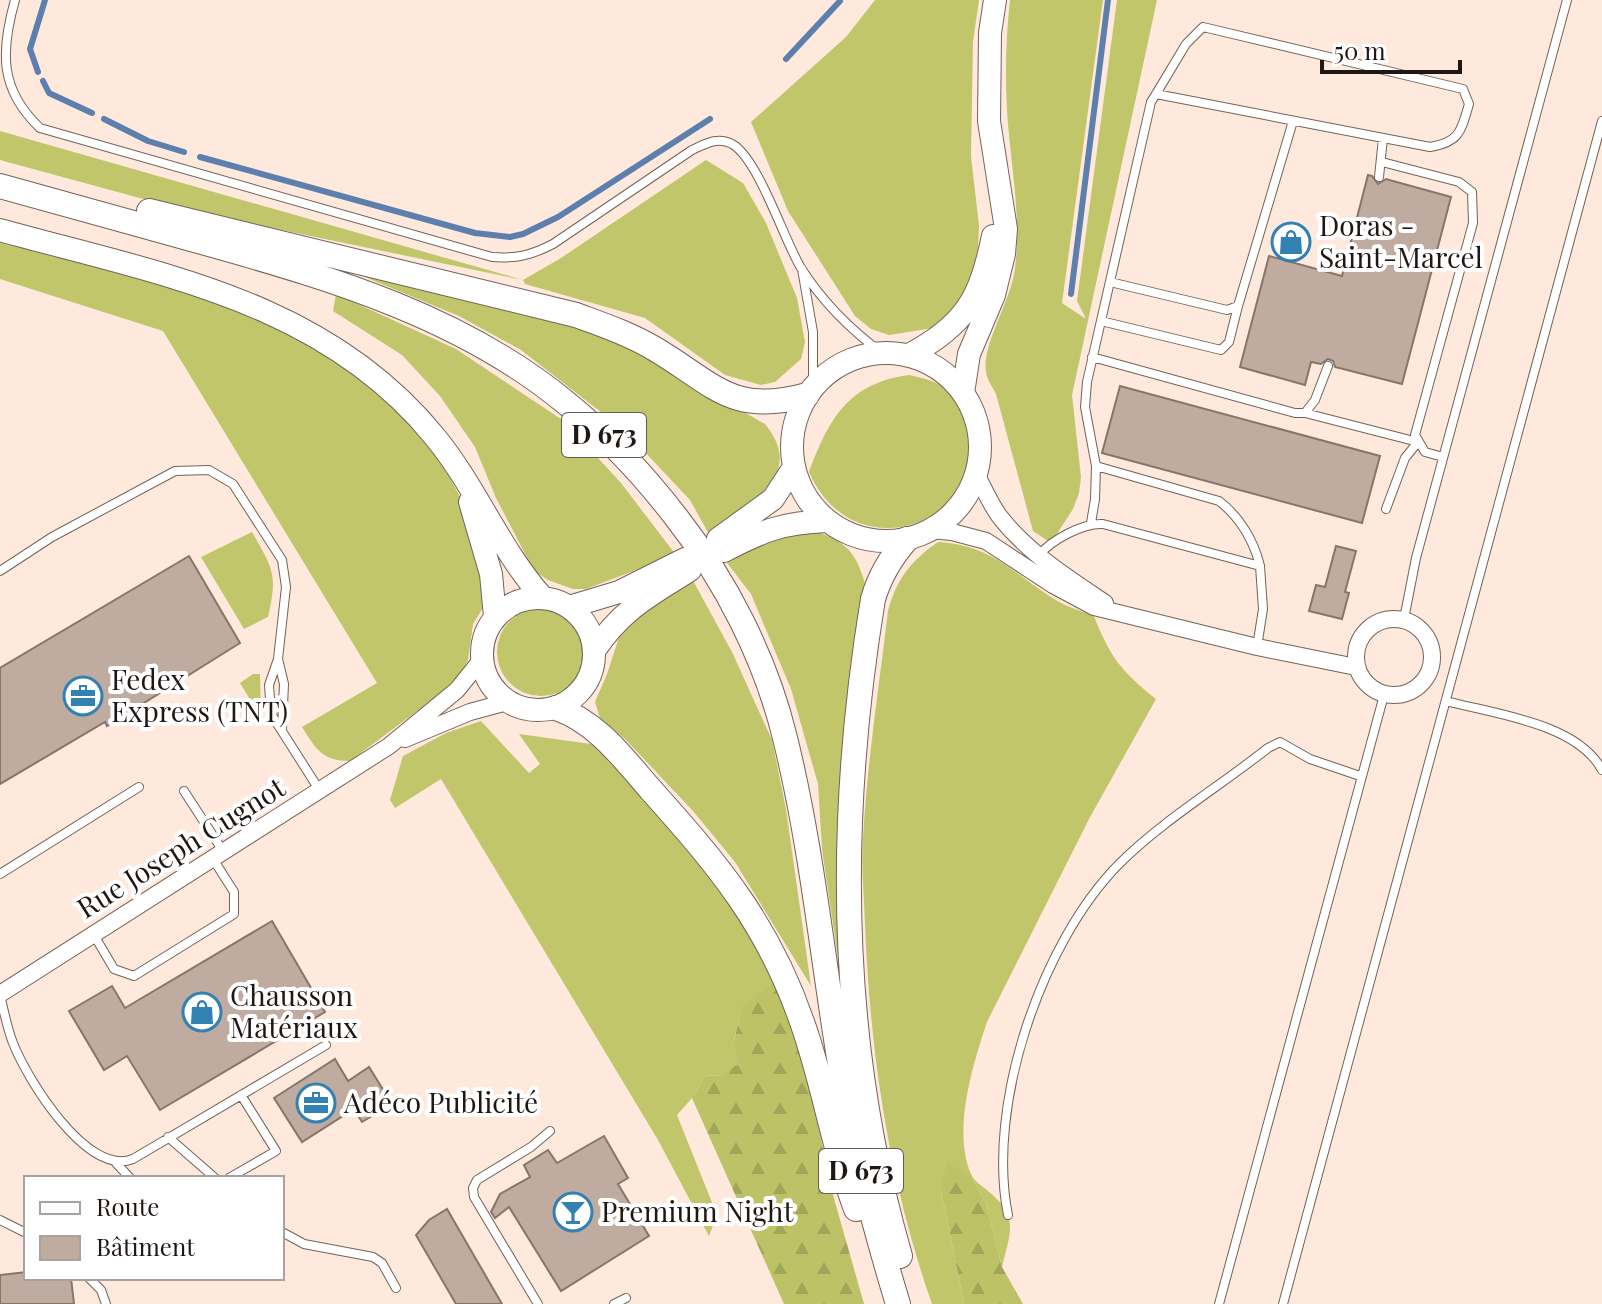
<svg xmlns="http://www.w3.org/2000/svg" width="1602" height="1304" viewBox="0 0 1602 1304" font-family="'Playfair Display',serif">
<defs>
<pattern id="forest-firs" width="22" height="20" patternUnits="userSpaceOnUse" patternTransform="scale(2)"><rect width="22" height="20" fill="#bdc266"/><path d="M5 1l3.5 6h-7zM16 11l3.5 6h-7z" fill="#a2a658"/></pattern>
</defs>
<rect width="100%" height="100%" fill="#fee9dc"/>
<path fill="#c1c66a" d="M875 0H979L973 42 971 156 979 226 978 248 971 277 957 305 933 328 889 335 871 329 855 316 788 211 751 122 846 37Z
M1010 0H1103L1062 303 1086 319 1077 301 1117 0H1157L1072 395 1081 477 1079 493 1073 509 1051 543 1033 531 996 394C993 388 987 380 986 372 981 346 1012 299 1015 268 1022 214 1010 163 1007 110 1005 73 1006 36 1010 0Z
M0 131 523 280 561 258 706 160 743 183 766 223 797 298 805 342 801 359 775 382 761 385 725 375 645 318 525 284 523 280 180 209 0 160Z
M0 238 224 303 339 359 406 412 441 460 466 509 484 579V606L473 624 468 660 461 673 448 688 350 761C322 761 316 749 302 727L377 683 163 331 0 279Z
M348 270 609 335 765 424C808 476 747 508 710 536L690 500 624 430 521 350 459 316Z
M336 294 456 349 564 421 621 483 676 555 586 589H573L548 580 534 571 496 498 475 447 440 396 402 355 333 311Z
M909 375C939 381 957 389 966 421 994 523 854 575 809 472 829 419 848 383 909 375Z
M805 527C843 541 855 546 866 587L845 1005 822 849 818 784 791 689 751 594 724 559Z
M252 532C273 569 278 574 268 617L244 629 201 557Z
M938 542C997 545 1018 580 1065 605 1074 609 1084 612 1094 616 1110 657 1121 671 1156 699L1089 819 987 1022C973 1064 952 1131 971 1174 974 1181 982 1186 988 1191 1020 1217 1010 1232 1002 1267L986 1203 972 1178 940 1185 964 1304H932C889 1182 870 1053 865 924 864 896 861 867 863 839 867 763 879 687 888 611 897 578 911 561 938 542Z
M691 577 732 652 772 740 786 809 811 986 735 862 693 811 626 740 600 718 595 702 607 674 623 625Z
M497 652a44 44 0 1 1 88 0a44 44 0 1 1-88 0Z
M253 674H260L261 717 240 683Z
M481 721 529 773 540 764 519 734 591 744 610 757 703 858 779 978 742 1007 734 1040 739 1064 721 1075 705 1076 692 1098 677 1115 717 1215 709 1236 658 1140 441 779 395 808 390 800 403 756 446 733Z"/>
<path fill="url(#forest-firs)" d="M779 978 804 1048 829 1181 864 1304H784L692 1098 705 1076 721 1075 738 1064 734 1041 742 1006Z
M948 1163 972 1178 986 1203 1002 1267 1023 1304H964L940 1185Z"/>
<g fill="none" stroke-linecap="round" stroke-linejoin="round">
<path stroke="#5c7fae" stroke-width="6" d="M786 59 840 1
M38 72 30 49 45 0
M43 81 49 93 92 113
M104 119 148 141 184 152
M200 157 475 233 510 237 523 234 558 217 710 119
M1071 294 1108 0"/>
</g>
<path fill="#c0aba0" stroke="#88756a" stroke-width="2" d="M1368 175 1372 176 1378 184 1386 179 1451 197 1402 384 1335 367 1333 361 1328 359 1321 364 1311 362 1305 385 1240 367 1269 256 1342 276Z
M1120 386 1380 456 1362 523 1102 453Z
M1336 546 1356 551 1345 592 1349 593 1342 619 1309 611 1316 585 1325 587Z
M189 556 240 643 107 726 105 722 0 784V668Z
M272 921 325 1012 160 1110 127 1056 104 1070 69 1011 112 986 125 1008Z
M335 1059 348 1081 369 1067 392 1104 362 1122 354 1109 302 1142 274 1098Z
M604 1136 628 1178 618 1184 649 1236 561 1291 509 1207 495 1218 491 1212 500 1194 530 1177 524 1165 548 1150 557 1163Z
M447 1209 502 1304H456L416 1235 429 1220Z
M26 1272V1278H71L74 1304H0V1275Z"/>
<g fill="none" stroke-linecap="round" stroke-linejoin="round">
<g stroke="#746257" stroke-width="10">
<path id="service" d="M15 0C0 53 0 90 40 128L492 257C516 259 532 255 553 244L692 150C705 144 718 136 732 144 758 158 784 240 801 268 822 301 851 330 882 353
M1382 162 1459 182 1472 192 1473 223 1415 435 1425 452 1443 457
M1379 177 1383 138
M802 269 813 332V387
M1110 282 1227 310 1238 306 1293 121
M1101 321 1221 350 1229 342 1238 306
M1092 357 1295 413H1305L1315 400 1328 366
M1305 413 1418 442
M1096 466 1085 407 1087 382 1151 102 1156 94 1186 44 1203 27 1463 89 1469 104C1461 131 1460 142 1430 147L1156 94
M1386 509 1405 458 1418 442
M1091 523 1095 499 1096 466 1219 501C1240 517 1254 541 1260 566
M1039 555C1052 540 1082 523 1103 524L1260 566 1263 609 1257 647
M0 571 52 537 175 471 209 470 233 484 282 560 286 587 278 659 269 685 271 714 320 791
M1404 619 1416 558 1567 0
M278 659 284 684 282 728
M1446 701C1494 714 1577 723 1602 770
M184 791 223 851
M0 874 139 787
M94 935 114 969 134 976 234 914V892L213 859
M0 995C4 1011 7 1028 13 1043 27 1079 87 1177 133 1159L326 1045
M168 1137 215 1178
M116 1163 130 1178
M229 1178 276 1151 241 1095
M1008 1215C986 1106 1041 943 1119 864 1163 820 1219 787 1268 748L1280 742 1310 759 1360 776
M0 1220 26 1233
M282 1232 304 1244 373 1257 382 1263 396 1288
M89 1278 101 1290 106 1304
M538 1304 474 1197 473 1188 477 1180 531 1147 550 1131
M614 1304 626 1298
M1219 1304 1384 695
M1283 1304 1602 121"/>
</g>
<g stroke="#746257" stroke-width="18">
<path id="minor" d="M976 474C984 488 990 504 1000 517 1028 553 1068 578 1105 603
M930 530 952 532 986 541 1053 585 1094 607 1257 647 1356 667
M1356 657a38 38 0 1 1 76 0a38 38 0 1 1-76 0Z
M405 739 470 712 507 702
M0 994 389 746 457 690 482 659"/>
</g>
<g stroke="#746257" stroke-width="24">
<path id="secondary" d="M0 230C159 274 325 301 435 437 476 487 500 550 543 598
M792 447a94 94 0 1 1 188 0a94 94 0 1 1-188 0Z
M909 355C966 325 980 298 993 236
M963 393 969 354 994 295 1004 254 1006 229 989 121 990 33 995 0
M470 502 491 574 495 617
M718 539 773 499 794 467
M724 551C764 530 782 523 827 521
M482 654a56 56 0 1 1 112 0a56 56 0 1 1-112 0Z
M569 607 619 592 685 559
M594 651C622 609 649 596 690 570"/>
</g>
<g stroke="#746257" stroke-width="26">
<path id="primary" d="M0 186C70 205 139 225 209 244 334 279 463 318 565 402 607 436 643 474 676 517 726 581 766 659 785 738 814 855 824 976 845 1094 858 1166 877 1235 898 1304
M149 211 576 315C603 325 630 334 655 349 714 384 732 416 807 395
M556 708C597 722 623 758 651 790 719 866 768 924 802 1022 824 1083 833 1148 856 1209
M900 1256C838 1042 837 817 873 599 880 575 891 557 907 539"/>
</g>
<use href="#service" stroke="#fff" stroke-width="8"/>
<use href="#minor" stroke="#fff" stroke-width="16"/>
<use href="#secondary" stroke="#fff" stroke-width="22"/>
<use href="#primary" stroke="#fff" stroke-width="24"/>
</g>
<defs>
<g id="shop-ring" transform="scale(2)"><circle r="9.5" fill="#fff" stroke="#3181b2" stroke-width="1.5"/><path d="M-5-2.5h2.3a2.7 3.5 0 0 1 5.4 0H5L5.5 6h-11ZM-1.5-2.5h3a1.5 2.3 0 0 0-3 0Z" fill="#3181b2"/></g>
<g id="office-ring" transform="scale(2)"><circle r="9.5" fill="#fff" stroke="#3181b2" stroke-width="1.5"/><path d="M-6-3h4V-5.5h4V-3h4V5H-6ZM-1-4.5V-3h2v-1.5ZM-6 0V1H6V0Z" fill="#3181b2"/></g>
<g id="bar-ring" transform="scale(2)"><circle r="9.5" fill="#fff" stroke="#3181b2" stroke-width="1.5"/><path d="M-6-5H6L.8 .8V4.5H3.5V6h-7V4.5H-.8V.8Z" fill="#3181b2"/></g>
</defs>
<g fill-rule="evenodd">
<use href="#shop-ring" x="1291" y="242"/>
<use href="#office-ring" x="83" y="696"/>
<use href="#shop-ring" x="202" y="1012"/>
<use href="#office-ring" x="316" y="1103"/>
<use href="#bar-ring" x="573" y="1212"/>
</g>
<g text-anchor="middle" stroke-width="8" stroke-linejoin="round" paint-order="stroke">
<g fill="#fff" stroke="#625d5a" stroke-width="2">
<rect x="562" y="413" width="84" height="44" rx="6"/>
<rect x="819" y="1149" width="84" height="44" rx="6"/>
</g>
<g font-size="26" font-weight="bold" fill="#1f1713">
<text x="604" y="444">D 673</text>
<text x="861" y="1180">D 673</text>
</g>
<g font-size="28" fill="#1f1713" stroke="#fff" text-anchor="start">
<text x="1319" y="236">Doras -<tspan x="1319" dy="32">Saint-Marcel</tspan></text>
<text x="111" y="690">Fedex<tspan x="111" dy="32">Express (TNT)</tspan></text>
<text x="230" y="1006">Chausson<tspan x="230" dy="32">Matériaux</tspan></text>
<text x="344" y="1113">Adéco Publicité</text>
<text x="601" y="1222">Premium Night</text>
</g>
<g font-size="28" fill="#1f1713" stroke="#fff">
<text transform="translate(181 848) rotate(-32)" y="10">Rue Joseph Cugnot</text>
</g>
</g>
<rect x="24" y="1176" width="260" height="104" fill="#ffffff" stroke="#a5a2a1" stroke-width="2"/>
<rect x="40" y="1202" width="40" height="12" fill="#ffffff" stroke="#a5a2a1" stroke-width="2"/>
<text x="96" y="1216" font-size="24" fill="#1f1713">Route</text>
<rect x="40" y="1236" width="40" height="24" fill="#c0aba0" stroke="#a5a2a1" stroke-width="2"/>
<text x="96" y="1256" font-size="24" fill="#1f1713">Bâtiment</text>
<path d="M1322 60v12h138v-12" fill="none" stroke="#1f1713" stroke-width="4"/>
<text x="1334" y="60" font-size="24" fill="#1f1713" stroke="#ffffff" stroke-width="6" paint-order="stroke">50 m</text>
</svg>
